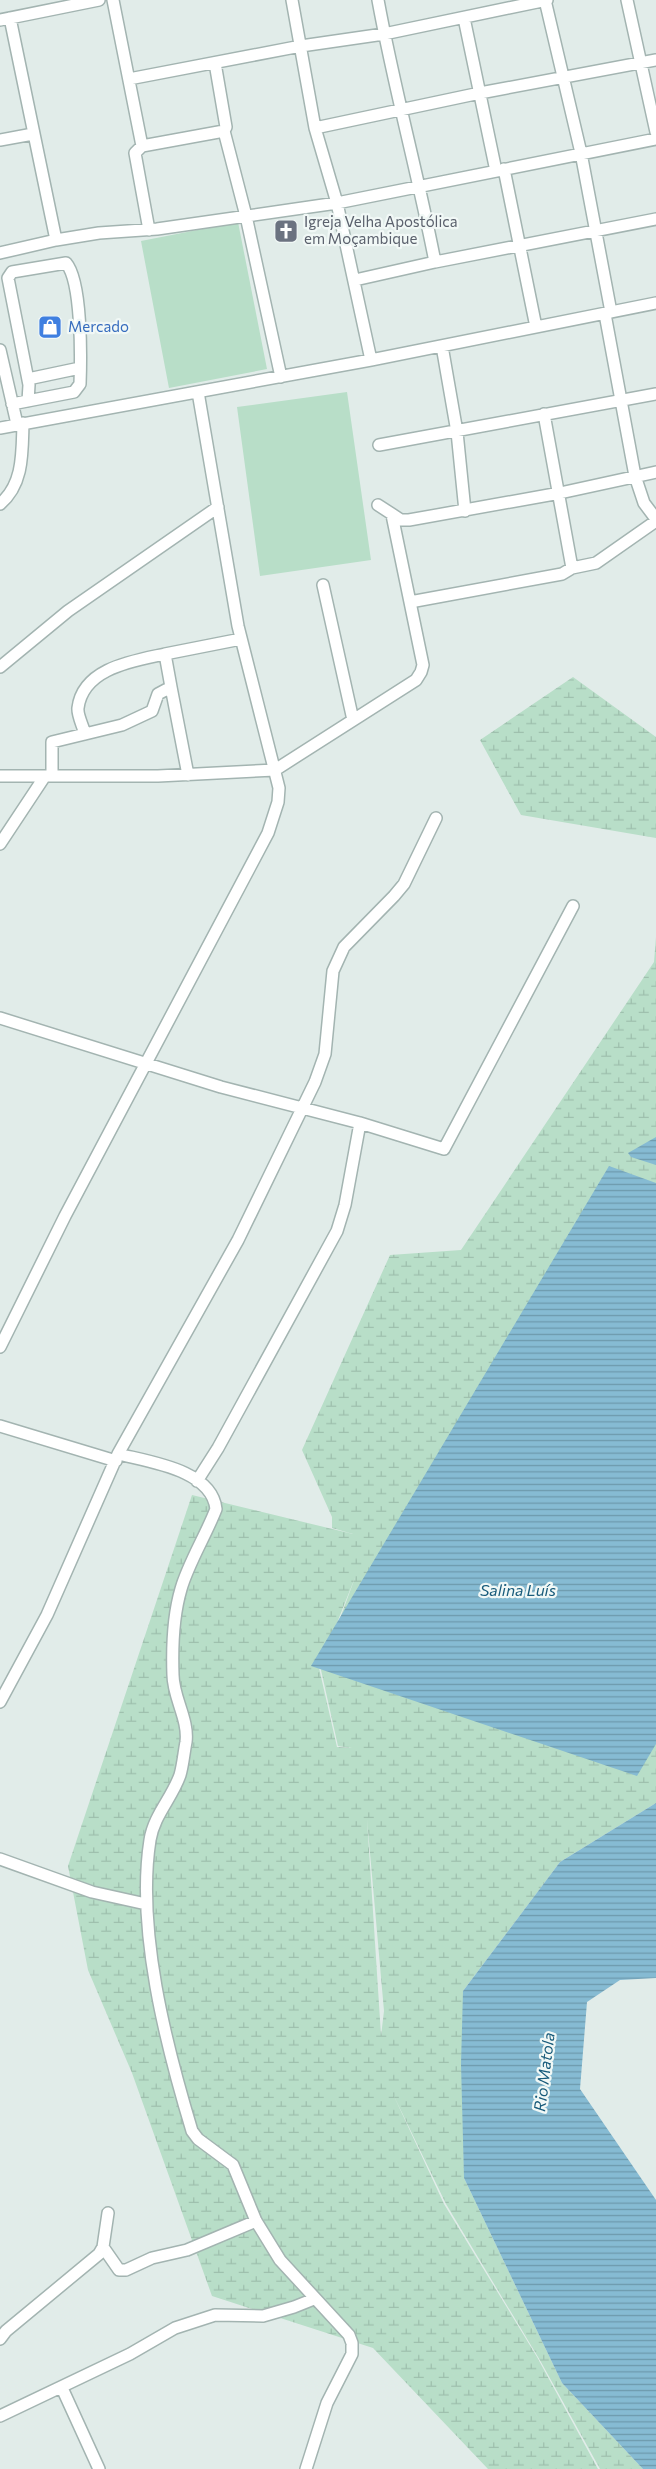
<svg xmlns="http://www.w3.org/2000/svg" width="656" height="2469" viewBox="0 0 656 2469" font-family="Commissioner,sans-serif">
<defs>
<pattern id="wetland-marsh" width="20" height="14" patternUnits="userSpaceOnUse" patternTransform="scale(1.25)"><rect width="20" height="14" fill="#b8dec8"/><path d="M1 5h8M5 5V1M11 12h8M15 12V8" fill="none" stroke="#9ebfad"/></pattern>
<pattern id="water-rules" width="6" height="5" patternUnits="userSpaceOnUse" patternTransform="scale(1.25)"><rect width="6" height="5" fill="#86bbd3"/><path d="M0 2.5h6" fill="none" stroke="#6d99ac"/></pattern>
</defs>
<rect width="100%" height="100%" fill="#e1ece9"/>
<path fill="#b8dec8" d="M238 222 267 369 169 388 141 241Z
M347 392 371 560 260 576 237 407Z"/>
<path fill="url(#wetland-marsh)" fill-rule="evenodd" d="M573 677 656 737V838L521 815 480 740Z
M656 937V1803L560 1862 463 1991 464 2178 562 2383 643 2469H600L541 2362 446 2204 392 2092 444 2204 537 2357 598 2469H488L373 2348 212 2296 132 2073 88 1970 68 1866 192 1495 353 1534 332 1528V1517L302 1450 390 1255 461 1250 654 962ZM356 1575 321 1670 338 1746 352 1748 337 1747 319 1668ZM367 1819 384 2011 381 2036V2035Z"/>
<path fill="url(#water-rules)" d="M656 1137V1165L631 1157 628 1153Z
M609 1166 656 1183V1744L637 1776 311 1666Z
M656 1803V1978L620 1980 587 2002 580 2089 656 2200V2469H643L562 2383 464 2178 461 2064 463 1991 560 1862Z"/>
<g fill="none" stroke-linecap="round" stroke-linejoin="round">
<g stroke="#a3b4b1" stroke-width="14">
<path id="minor" d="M113 0 142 146
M292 0 315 128 337 203 371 360
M378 0C394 88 418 174 435 262
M545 0 581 153 611 312
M627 0 656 132
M10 18 56 240
M464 18 496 171
M0 20 99 0
M129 79 301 46 384 34 547 0
M315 128 480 93 656 60
M224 131 246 216 281 377
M0 140 33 134
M504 169 536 327
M149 230 135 153 142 146 224 131 226 127 215 63
M0 253 56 240 99 233 157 229 337 203 656 139
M355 280 435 262 656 219
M605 314 635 476 644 503 656 519
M442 346 457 432 465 511
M0 350 17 424
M28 379 80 368
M12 404 74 392 80 384C81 358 82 281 66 263L12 272 8 278 29 385 28 401
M544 414 572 568
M0 428 371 360 656 303
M379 445 656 394
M0 504C24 484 22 452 23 423
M378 505 401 520H409L560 493 656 472
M323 585 353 720
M410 602 562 574 572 568 596 563 656 521
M165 654 241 639
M0 667 68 611 218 507
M85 734C83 726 77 715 78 708 83 668 133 661 165 654L171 687
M0 776H158L275 770 416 680 421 672 423 665 392 515
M52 776V742L122 725 152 711 158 694 171 687 188 775
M0 844 45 776
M0 1018 221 1087 360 1123 444 1149 573 906
M0 1347 65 1216 268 833 278 802 279 788 238 626 198 392
M0 1426 116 1461
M118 1454C150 1462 212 1470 216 1509 206 1535 188 1564 181 1589 173 1616 172 1647 173 1675 173 1697 189 1720 186 1742 184 1752 183 1765 180 1775 172 1798 154 1815 150 1840 136 1929 166 2045 192 2131L198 2139 233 2165 256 2221 280 2260 349 2335 352 2343V2354L327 2403 306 2469
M197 1481 218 1448 337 1231 345 1205 360 1123
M0 1702 47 1615 118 1454 238 1240 315 1082 325 1054 333 971 344 947 394 896 404 884 436 818
M0 1859 92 1892 146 1904
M103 2247 119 2270H126L152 2258 187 2250 256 2221
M0 2339 6 2331 99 2254 103 2247 108 2213
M62 2388 99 2469
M0 2416 130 2354 175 2328 215 2315 263 2316 294 2307 314 2299"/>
</g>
<use href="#minor" stroke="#fff" stroke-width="11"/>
</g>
<defs>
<g id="church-square" transform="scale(1.25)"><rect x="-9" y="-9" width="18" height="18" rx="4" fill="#6b7280" stroke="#f1f8f6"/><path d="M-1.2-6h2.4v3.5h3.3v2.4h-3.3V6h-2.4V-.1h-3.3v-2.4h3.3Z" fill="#fff"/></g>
<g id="shop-square" transform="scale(1.25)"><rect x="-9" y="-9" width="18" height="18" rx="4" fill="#3f7fe0" stroke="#f1f8f6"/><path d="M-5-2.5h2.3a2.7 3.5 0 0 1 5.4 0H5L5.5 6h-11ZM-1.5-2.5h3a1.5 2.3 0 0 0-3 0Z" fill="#fff"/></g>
</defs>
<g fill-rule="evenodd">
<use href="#church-square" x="286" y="231"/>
<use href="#shop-square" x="50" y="327"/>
</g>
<g text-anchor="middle" stroke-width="4.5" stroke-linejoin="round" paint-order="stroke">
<g font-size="15" fill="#5b616d" stroke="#f1f8f6" text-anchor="start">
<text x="304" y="227">Igreja Velha Apostólica<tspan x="304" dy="17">em Moçambique</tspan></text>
</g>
<g font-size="15" fill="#366cbe" stroke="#f1f8f6" text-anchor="start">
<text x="68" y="332">Mercado</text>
</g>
<g font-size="16" font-style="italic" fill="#185b7b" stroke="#f1f8f6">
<text x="518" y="1596">Salina Luís</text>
<text transform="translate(544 2072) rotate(-83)" y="6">Rio Matola</text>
</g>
</g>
</svg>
